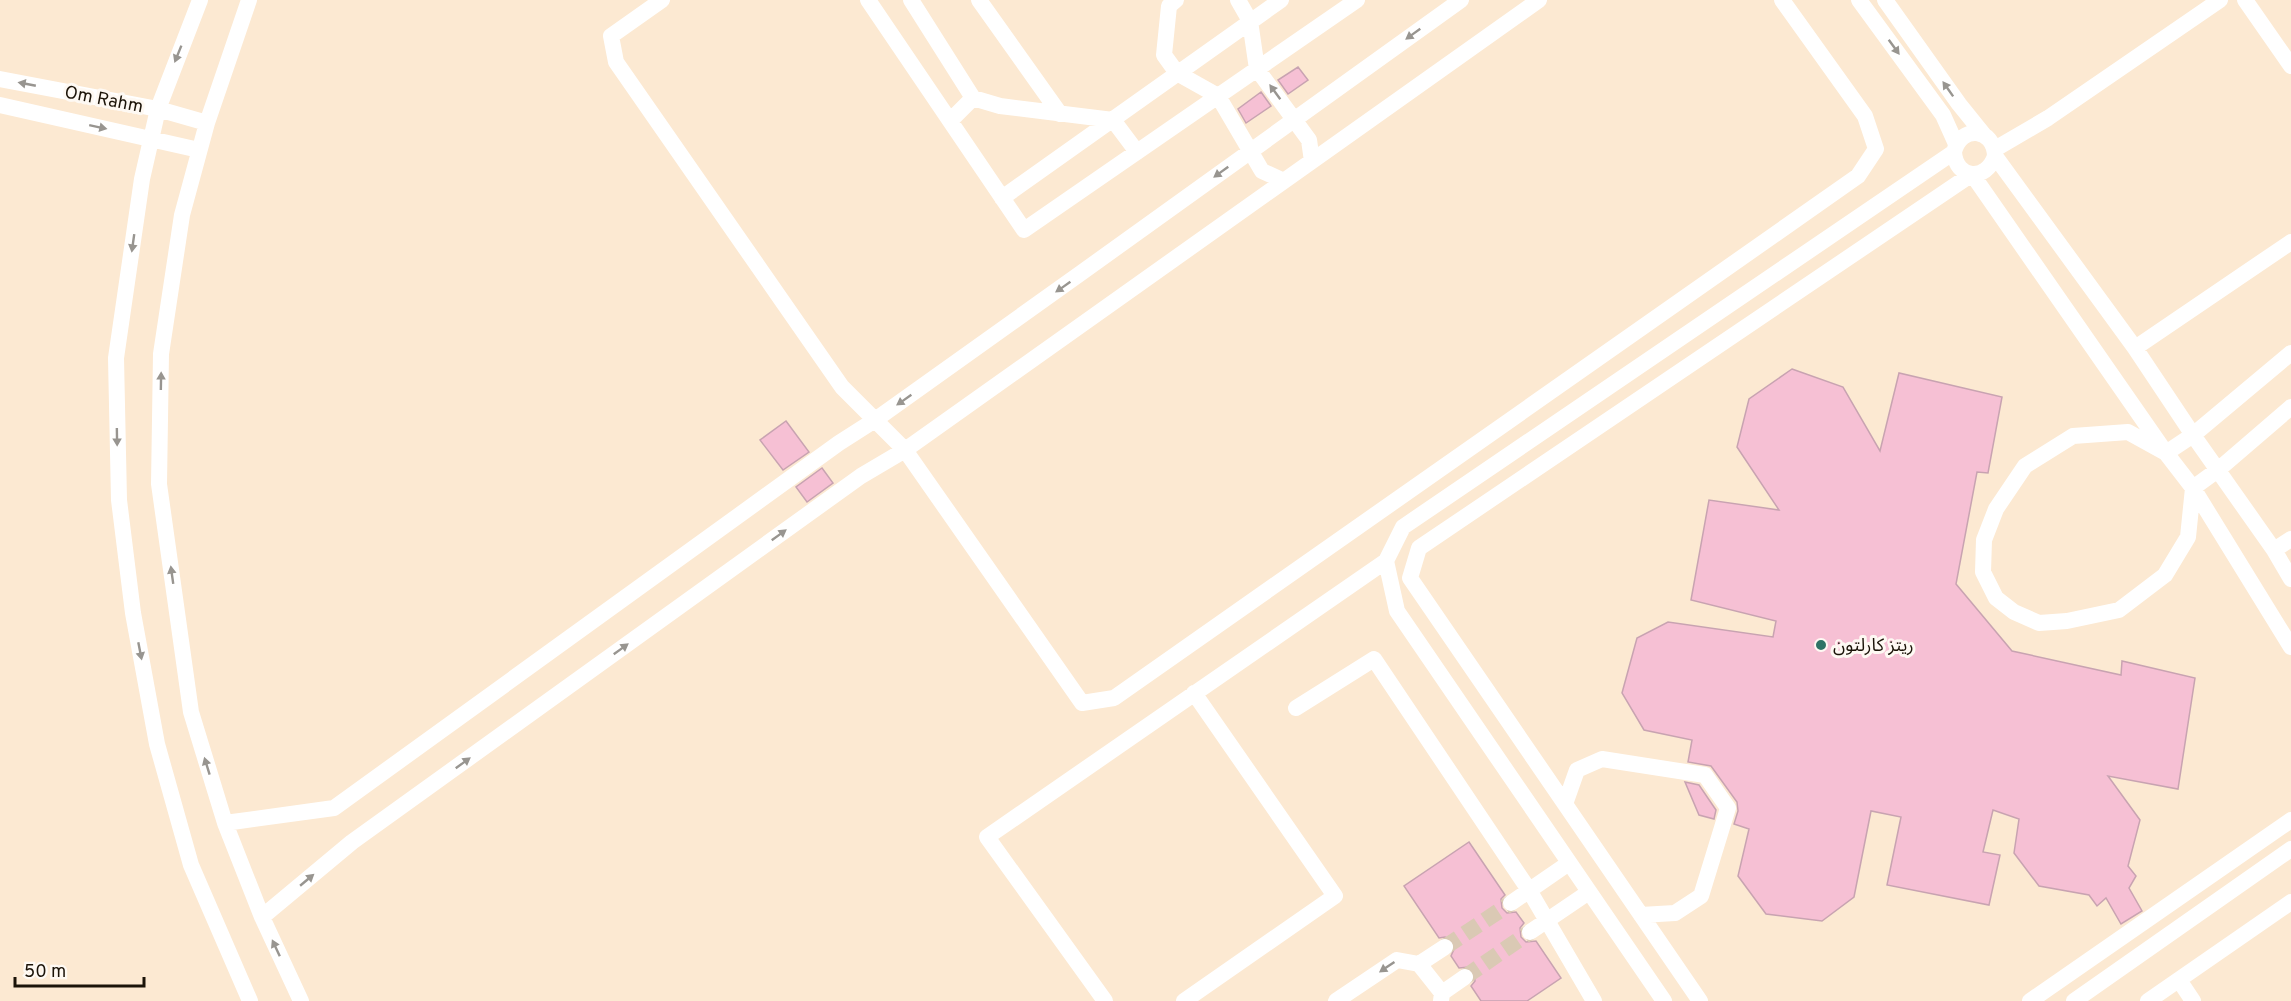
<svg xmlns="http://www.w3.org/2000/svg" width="2291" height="1001" viewBox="0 0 2291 1001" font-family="Overpass,'Noto Sans Arabic',sans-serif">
<rect width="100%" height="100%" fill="#fce9d2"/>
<path fill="#f6c0d4" stroke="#c8a3b1" stroke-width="1.5" d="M1298 67 1308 80 1288 94 1278 80Z
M1261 92 1271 106 1246 123 1238 109Z
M1792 369 1843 387 1880 451 1899 373 2002 397 1988 473 1977 472 1956 584 2012 651 2121 675 2122 661 2195 678 2178 789 2108 776 2140 820 2128 866 2136 876 2129 888 2142 911 2121 924 2106 898 2097 906 2089 895 2039 886 2014 853 2019 819 1993 810 1983 852 2000 855 1989 905 1887 885 1901 817 1871 811 1854 897 1822 921 1766 914 1738 876 1749 829 1734 824 1738 811 1737 802 1711 766 1688 762 1692 740 1644 730 1622 693 1637 638 1668 622 1773 637 1776 621 1691 600 1709 500 1779 510 1737 447 1749 399Z
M786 421 809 452 783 470 760 440Z
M822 468 833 483 807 502 796 487Z
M1685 782 1699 785 1716 810 1714 819 1699 815Z
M1469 842 1505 895 1501 899 1502 908 1507 913 1516 912 1524 923 1520 928 1521 937 1526 942 1536 941 1561 978 1527 1001H1481L1471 986 1475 981 1474 972 1469 967 1459 968 1451 956 1455 947 1453 941 1445 937 1439 938 1404 886Z"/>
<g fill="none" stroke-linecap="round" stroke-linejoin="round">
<path stroke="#dac9b4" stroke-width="16" stroke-dasharray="16 8" stroke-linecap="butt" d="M1445 947 1511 903
M1465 977 1530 932"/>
<path stroke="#fff" stroke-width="16" d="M200 0 158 109 142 179 116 358 119 500 133 613 157 744 191 865 250 1001
M249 0 207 123 182 215 161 354 159 484 191 712 225 823 262 917 301 1001
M662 0 611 36 616 62 842 387 905 450 1082 703 1114 698 1858 176 1876 149 1865 116 1782 0
M868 0 1024 230 1357 0
M911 0 973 98 1000 106 1113 120 1137 152
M979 0 1060 114
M1176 0 1169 6 1164 55 1177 73 1218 96 1262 171 1284 181
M1238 0 1250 21 1257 69 1309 140 1312 161
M1859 0 1943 115 1956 144
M1885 0 1959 104 1984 135
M2245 0 2291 66
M0 79 158 109 207 123
M0 105 199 150
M950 121 973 98
M1995 149 2048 118 2220 0
M1995 156 2135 348 2193 435 2274 550 2291 579
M1002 198 1281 0
M2135 348 2291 242
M2291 353 2193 435 2166 453 2128 432 2073 436 2025 466 1996 509 1984 540 1983 572 1996 598 2014 612 2039 623 2067 621 2119 610 2165 575 2188 537 2193 488 2219 469 2291 407
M2274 550 2291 539
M1296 708 1374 659 1529 890 1594 1001
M1565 804 1577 770 1602 759 1705 775 1728 808 1701 896 1675 913 1641 915
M225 823 334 808 839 443 875 420 1081 273 1461 0
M1511 903 1569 863
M262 917 352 842 861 476 905 450 1539 0
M1530 932 1589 892
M1419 964 1445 947
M2179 980 2193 1001
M1442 993 1465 977
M1105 1001 987 837 1386 561
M1184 1001 1335 896 1194 693
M1336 1001 1397 960 1419 964 1442 993 1441 1001
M1664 1001 1397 611 1386 561 1403 527 1954 152C1961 124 1994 128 1995 156 1986 182 1956 179 1954 152
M1700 1001 1410 578 1419 548 1972 174 2166 453 2193 488 2291 647
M2030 1001 2291 820
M2074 1001 2291 849
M2148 1001 2291 902"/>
</g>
<defs><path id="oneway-solid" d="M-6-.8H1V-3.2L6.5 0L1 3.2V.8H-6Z" transform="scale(1.5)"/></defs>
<g fill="#989590">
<use href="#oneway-solid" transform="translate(1413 34) rotate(144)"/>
<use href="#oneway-solid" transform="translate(1894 47) rotate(54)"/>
<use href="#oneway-solid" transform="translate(178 54) rotate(112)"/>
<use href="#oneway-solid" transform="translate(27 84) rotate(-169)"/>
<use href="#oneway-solid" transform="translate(1948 89) rotate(-125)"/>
<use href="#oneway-solid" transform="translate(1275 92) rotate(-126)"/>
<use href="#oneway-solid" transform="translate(98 127) rotate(12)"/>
<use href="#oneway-solid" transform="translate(1221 172) rotate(144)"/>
<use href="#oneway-solid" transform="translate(133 243) rotate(98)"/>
<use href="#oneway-solid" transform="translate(1063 287) rotate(145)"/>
<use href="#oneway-solid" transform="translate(161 381) rotate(-89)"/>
<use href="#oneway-solid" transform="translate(904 400) rotate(145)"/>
<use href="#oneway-solid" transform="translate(117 437) rotate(89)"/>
<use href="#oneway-solid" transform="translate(779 535) rotate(-36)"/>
<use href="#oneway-solid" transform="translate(172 575) rotate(-98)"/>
<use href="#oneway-solid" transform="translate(621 649) rotate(-36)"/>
<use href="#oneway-solid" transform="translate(140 651) rotate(79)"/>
<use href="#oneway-solid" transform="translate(463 763) rotate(-36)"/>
<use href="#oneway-solid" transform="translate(207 766) rotate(-107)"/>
<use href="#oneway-solid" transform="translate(307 880) rotate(-40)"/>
<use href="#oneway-solid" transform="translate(276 948) rotate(-115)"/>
<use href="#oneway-solid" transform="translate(1387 967) rotate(146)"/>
</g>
<circle fill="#2f7366" stroke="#fef9f3" stroke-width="2" cx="1821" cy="645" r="6"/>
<g text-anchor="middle" stroke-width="6" stroke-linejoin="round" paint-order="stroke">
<g font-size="18" fill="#1b1308" stroke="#fef9f3">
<text transform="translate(104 99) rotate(11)" y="6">Om Rahm</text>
</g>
<g font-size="18" fill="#1b1308" stroke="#fef9f3" text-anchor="start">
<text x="1833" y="651">ريتز كارلتون</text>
</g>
</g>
<path d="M15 977v9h129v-9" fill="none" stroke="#1b1308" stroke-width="3"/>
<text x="24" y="977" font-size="18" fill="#1b1308" stroke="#fef9f3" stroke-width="4.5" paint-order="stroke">50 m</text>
</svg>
